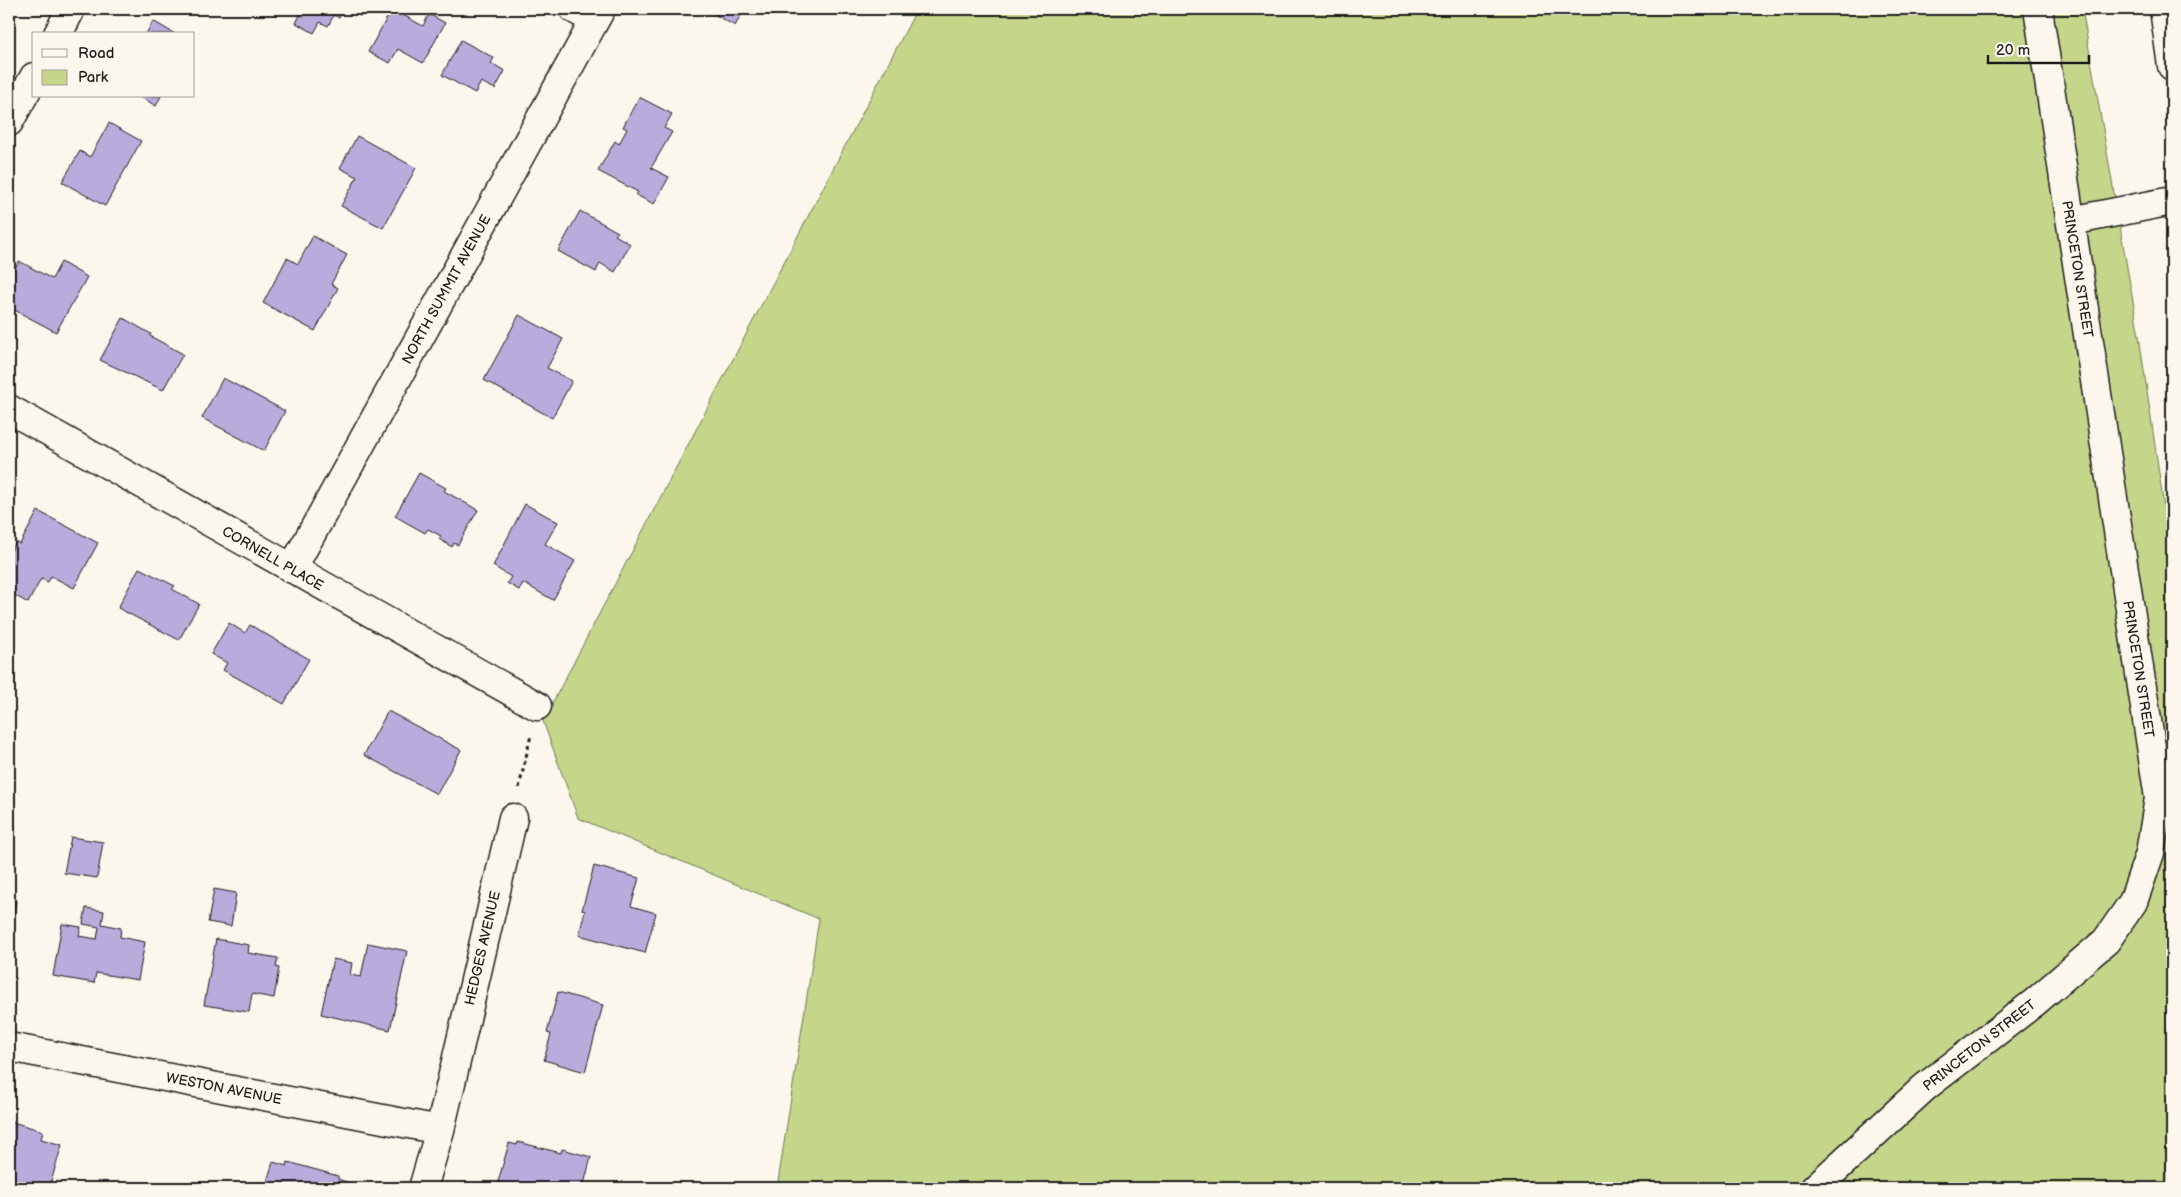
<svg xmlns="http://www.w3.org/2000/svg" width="2181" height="1197" viewBox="0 0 2181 1197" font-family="'Balsamiq Sans',sans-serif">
<rect width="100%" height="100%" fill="#fbf7ec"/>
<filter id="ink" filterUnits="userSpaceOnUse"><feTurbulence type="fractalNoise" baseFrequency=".02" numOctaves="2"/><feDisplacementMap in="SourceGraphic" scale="10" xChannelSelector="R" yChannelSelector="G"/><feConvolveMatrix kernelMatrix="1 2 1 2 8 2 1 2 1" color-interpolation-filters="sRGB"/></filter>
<g filter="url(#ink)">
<path fill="#c5d68b" stroke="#707954" d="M917 9H2082L2139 336 2172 562V1188H777L819 919 578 818 543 721Z"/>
<path fill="#b9acdd" stroke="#1c1c1c" d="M303 9H344L339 18 334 15 328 26 320 22 314 33 296 23Z
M347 9H365L361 16Z
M392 9 423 26 429 14 445 23 423 63 398 49 390 63 368 52Z
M705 9H744L735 26Z
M153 21 175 34H146Z
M461 40 494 58 491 63 505 71 495 89 481 82 475 93 442 75Z
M139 96H161L156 106Z
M639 97 672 114 664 128 672 132 651 168 669 177 654 204 636 195 638 192 598 171 615 141 619 144 627 129 623 127Z
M109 123 141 141 105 206 62 182 80 151 90 157Z
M357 136 416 168 383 228 341 206 357 177 340 168Z
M580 211 618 232 615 235 630 244 615 272 600 263 596 272 558 251Z
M313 236 347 255 331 284 338 288 315 331 263 303 287 258 298 264Z
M19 261 52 279 61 262 87 277 56 332 9 307V280Z
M519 315 563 339 547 368 572 381 552 418 484 380Z
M123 318 151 334 150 336 183 354 163 390 100 360Z
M223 378 285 411 264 451 202 418Z
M419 473 446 488 444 491 478 510 458 545 454 543 452 547 439 539 441 536 428 529 425 533 395 516Z
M525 504 558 522 545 544 575 561 553 600 523 583 519 590 507 583 511 577 493 566Z
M38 511 98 543 74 588 51 576 48 582 41 579 28 603 9 592V554L16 542 20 544Z
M139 568 175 586 172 589 199 604 179 640 118 608Z
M229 623 245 633 250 625 309 659 284 704 223 670 227 663 211 654Z
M388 711 461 750 437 794 364 755Z
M71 837 103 842 97 878 64 873Z
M594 866 639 878 631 906 656 913 645 953 579 935 585 911 582 910Z
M214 889 236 893 231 926 208 922Z
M9 899 16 901 9 945Z
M86 908 104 911 102 924 121 928 120 937 145 942 138 980 96 973 94 983 53 976 62 924 81 927 79 936 97 939 99 927 83 924Z
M216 939 249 945 248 953 278 958 276 967 279 968 274 998 252 994 249 1012 204 1005Z
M368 943 407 951 390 1030 321 1014 333 959 352 963 350 975 361 977Z
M558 992 603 1005 585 1072 544 1060 551 1034 547 1033Z
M9 1121 43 1131 41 1139 62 1145 49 1188H38L17 1182 12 1188 9 1187Z
M518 1142 561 1153 562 1149 591 1157 583 1188H518L498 1182 509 1143 517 1145Z
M273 1162 287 1166 288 1162 338 1176V1179L349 1183 348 1188H265Z"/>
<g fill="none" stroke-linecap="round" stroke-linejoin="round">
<g stroke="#1c1c1c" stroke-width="31">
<path id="minor" d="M574 9 594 20
M58 34 71 9
M9 122 34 77
M2071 221 2172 201
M9 409 537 706
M292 569 601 9
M9 1047 440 1130
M423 1188 440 1130 513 818
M1815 1188 1925 1087 2035 1002 2106 941 2133 902 2150 853 2159 798 2038 9"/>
</g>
<g stroke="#1c1c1c" stroke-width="31">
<path id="highway" d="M2164 9 2172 66"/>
</g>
<path stroke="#1c1c1c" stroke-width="3" stroke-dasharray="4 4" stroke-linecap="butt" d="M519 788 531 735"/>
<use href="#minor" stroke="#fbf7ec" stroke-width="28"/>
<use href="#highway" stroke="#fbf7ec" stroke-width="28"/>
</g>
</g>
<g text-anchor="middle" stroke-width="4" stroke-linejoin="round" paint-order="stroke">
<g font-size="14" fill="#1c1c1c" stroke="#fbf7ec">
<text transform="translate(2078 269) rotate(81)" y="5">PRINCETON STREET</text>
<text transform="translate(446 289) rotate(-61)" y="5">NORTH SUMMIT AVENUE</text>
<text transform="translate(273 558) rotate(30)" y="5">CORNELL PLACE</text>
<text transform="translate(2139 669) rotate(81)" y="5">PRINCETON STREET</text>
<text transform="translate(482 948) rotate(-77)" y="5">HEDGES AVENUE</text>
<text transform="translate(1979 1045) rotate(-38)" y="5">PRINCETON STREET</text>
<text transform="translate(224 1088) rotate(11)" y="5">WESTON AVENUE</text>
</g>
</g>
<rect width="2181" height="1197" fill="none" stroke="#fbf7ec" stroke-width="30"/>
<rect x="15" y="15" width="2151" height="1167" fill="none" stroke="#1c1c1c" stroke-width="2" filter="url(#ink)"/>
<rect x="32" y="32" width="162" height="65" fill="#fbf7ec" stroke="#a29f99"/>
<rect x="42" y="49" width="25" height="8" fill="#fbf7ec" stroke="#a29f99"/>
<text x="78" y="58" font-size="15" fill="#1c1c1c">Road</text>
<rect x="42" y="70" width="25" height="15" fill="#c5d68b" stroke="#a29f99"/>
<text x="78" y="82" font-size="15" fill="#1c1c1c">Park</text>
<path d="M1988 55v8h101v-8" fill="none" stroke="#1c1c1c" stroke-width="2.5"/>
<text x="1996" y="55" font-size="15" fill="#1c1c1c" stroke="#fbf7ec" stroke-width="4" paint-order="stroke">20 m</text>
</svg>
